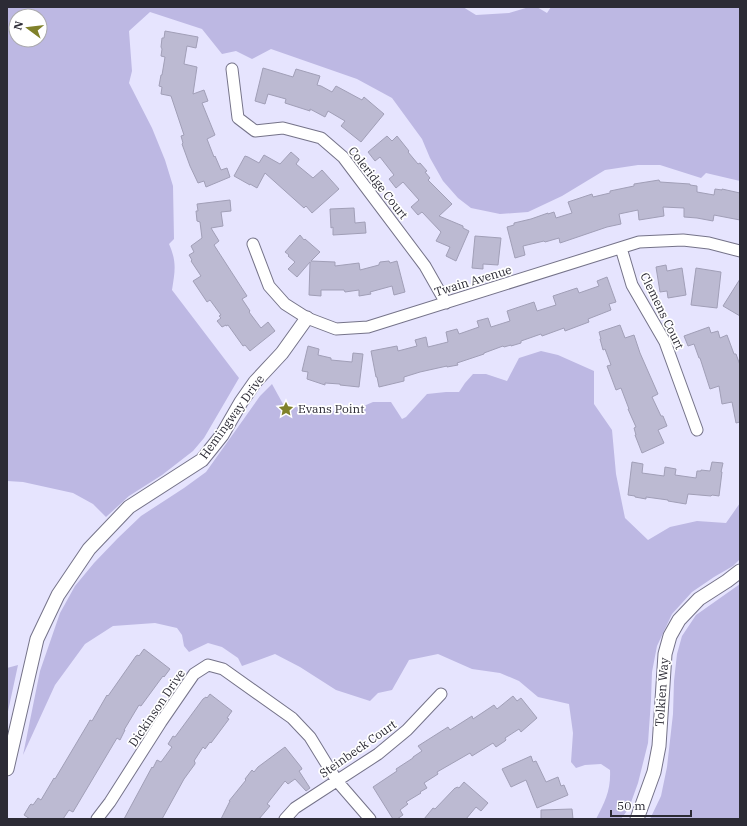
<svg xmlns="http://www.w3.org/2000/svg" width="747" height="826" viewBox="0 0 747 826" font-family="'IBM Plex Serif',serif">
<rect width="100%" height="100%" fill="#e6e4fe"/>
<path fill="#bdb8e3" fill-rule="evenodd" d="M7 7H463L476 15 509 13 529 7H537L547 13 551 7H740V181L706 173 701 178 660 165H638L605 170 562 196 528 212 500 214 471 208 458 198 443 181 430 158 422 139 392 98 357 79 271 49 252 59 236 51 222 54 202 29 150 12 129 31 132 71 129 83 152 128 165 160 173 186 174 239 169 244C177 262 175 271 172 290L239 378 204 438 193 451 162 475 129 496 106 517 93 504 73 493 23 482 7 481ZM16 16H40V40H16Z
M541 351 558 355 594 371V404L612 430 616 474 625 518 648 540 670 527 697 521 726 523 740 503V559L733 566 714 577 692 592 672 614 657 646 652 672 651 700 648 743 638 783 629 808 621 819H596C605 802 611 790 610 770L601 764 585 765 576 768 571 762 573 733 569 704 538 697 519 681 500 673 472 669 438 654 409 660 392 690 378 693 370 701 336 690 300 667 275 654 242 666 238 658 222 647 208 643 189 652 184 646 182 635 177 628 155 623 113 626 85 644 55 685 23 755 40 671 60 613 75 586 94 563 118 538 141 516 184 488 206 472 260 396 272 384 283 404 313 411H352L373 402H391L402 419 406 417 427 394 446 392H459L465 383 473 374H486L507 381 519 358Z
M740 584V819H650L661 796 667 767 673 714 674 681 677 654 682 636 696 615Z
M18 665 7 716V668Z"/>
<path fill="#bcbad2" stroke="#a19fb7" d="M165 31 198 37 196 48 187 46 184 64 197 67 193 94 204 90 208 101 202 103 215 135 207 139 214 157 215 156 221 170 227 168 230 177 206 187 204 181 198 183 190 166 182 144 183 143 181 136 184 135 171 96 161 94 162 87 159 86 161 75H162L165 57 161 56 162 49 161 47 162 38H164Z
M263 68 293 77 296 69 320 76 317 85 321 86 332 92 336 86 362 100 364 97 384 114 361 142 341 126 345 121 328 111 325 117 310 109V111L285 103 286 99 268 94 265 104 255 101Z
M387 136 392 141 397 136 409 151 408 152 418 164 420 163 427 171 425 172 430 178 428 180 452 204 439 216 463 226V228L469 231 456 261 446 256 450 247 436 241 441 232 422 212 418 215 411 207 419 200 403 182 396 188 389 179 394 175 380 157 375 161 368 152Z
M291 152 299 159V160L296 164 313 178 322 170 339 189 312 213 306 206 304 208 265 173 257 188 250 184V185L234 176 245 156 248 157 259 163 264 155 280 164Z
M659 180 660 182 690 184V185L697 186V192L714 195 715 189 722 190V189L740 193V220L714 215 713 221 697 218 684 217V208L663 207 664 216 639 220 638 210 619 214 621 224 607 227 560 243 559 238 545 242 544 241 523 246 525 255 515 258 507 227 514 225V223L531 219 548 213V214L554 212 556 218 572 213 568 202 592 194 593 197 610 193V191L634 186V184Z
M230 200 231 211 221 212 223 226 211 228 219 241 214 245 247 296 242 299 250 311 249 312 261 328 268 322 275 331 250 351 245 345 243 346 228 325 226 326V325L222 327 217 321 221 318 219 316 221 315 210 300 207 302 193 281 201 276 191 261 192 260 189 255 194 252 191 246 202 238 200 222 197 221 196 211H198L197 204Z
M354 208 355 223 365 222 366 233 333 235V227L331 228 330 209Z
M300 235 304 240 305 239 320 252 311 261 335 262V266L359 263 360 270 379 265V264L380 262 389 261 390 263 397 261 405 292 394 295 392 286 370 292 371 294 359 296V290L345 292 344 290H321V296L309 295 310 262 297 277 288 269 295 262 288 256 289 255 285 252Z
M475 236 501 238 498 265 483 264V269L472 268Z
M666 265 667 271 682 268 686 295 668 298 667 291 660 292 656 267Z
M696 268 721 272 717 308 691 305Z
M607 277 616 302 609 304 611 310 588 319 589 322 565 331 564 328 542 336 541 334 521 341V343L511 346V345L504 347 503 346 484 353V354L457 363 458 365 447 367V366L420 372 404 377V381L379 387 377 377H376L371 351 397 346 398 351 417 346 415 340 426 337 428 347 448 342 446 332 457 329 459 334 479 327 477 321 488 318 491 327 510 321 507 311 534 302 537 311 556 305 553 296 577 288 579 293 599 286 597 281Z
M740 279V316L723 306Z
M620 325 625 338 634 335 640 353 658 394 652 397 661 416H663L667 426 658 430 664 443 642 453 635 435H636L634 428 636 427 628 409H629L621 388 616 390 607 366 611 365 605 349 603 350 600 339H601L599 332Z
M709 327 711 333 718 331 720 338 727 335 734 354H736L740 365V422L736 423 732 402 722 404 719 386 710 389 700 358H699L694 344 688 346 684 336Z
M308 346 319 349 318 355 331 358V360L352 362 353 353 363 354 359 387 340 385V384L325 383V385L307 379 308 372 302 371Z
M632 462 643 464 642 473 664 476 665 467 676 469 675 475 696 478 697 471H701V470L710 471 712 462 723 463 721 472H722L719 496 712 495 711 496 688 494 686 504 668 501V500L646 497V499L635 497V496L628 495Z
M144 649 170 669 164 677 163 676 141 706 139 705 124 730H125L120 740 117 738 73 812 69 810 63 819H30L24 815 30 805 31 804 33 805 38 798 41 800 54 778 55 779 89 722 90 720 92 721 107 695 108 696 136 656 138 655 139 656Z
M210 694 232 711 227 718 229 719 211 743 210 742 205 749 203 747 194 761 195 762V764L184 779 162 819H124L152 767 153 768 157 760 161 762 172 747 168 744 173 736 175 737 203 699 206 697 207 698Z
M513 696 517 701 521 698 537 718 521 732 519 729 505 738 506 740 505 741 496 747 493 743 472 756 470 753 437 772 438 774 424 783 427 788 420 792 421 793 406 802 408 804 400 810 403 815 397 819H393L373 787 397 771 396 769 413 758V757L422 751 418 746 448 727 450 730 472 716 473 719 494 705 497 709Z
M285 747 301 767 302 769 299 771 310 788 306 791 295 779 288 784 285 781 267 804 270 806 259 819H221L230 801H229L246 780 245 779 252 770 254 772 258 767Z
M531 756 533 762 536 761 546 782 558 777 561 786 564 785 568 795 537 808 526 780 511 787 502 769Z
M464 782 488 803 481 811 476 807 466 819H424L433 808 435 809 455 788H456L457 787 459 788Z
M572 809 573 819H541V810Z"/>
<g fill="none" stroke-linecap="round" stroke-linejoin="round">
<g stroke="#757389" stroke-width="13">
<path id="minor" d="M232 69 238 118 255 131 283 128 321 138 343 157 425 266 446 303
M253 244 269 286 285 304 307 318 336 329 368 327 639 242 683 240 709 243 740 251
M621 248 632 285 665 342 697 430
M97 819 110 802 161 722 194 674 208 665 223 669 292 718 310 737 337 781 370 819
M285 819 295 808 378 754 407 730 441 694"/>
</g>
<g stroke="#757389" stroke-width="15">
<path id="tertiary" d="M7 769 37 639 58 595 89 549 129 507 202 460 222 435 241 402 255 382 282 353 307 318
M637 819 654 772 659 746 665 654 670 636 679 620 699 599 727 581 740 571"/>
</g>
<use href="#minor" stroke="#fff" stroke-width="11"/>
<use href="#tertiary" stroke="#fff" stroke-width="13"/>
</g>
<defs>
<g id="sight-bare" transform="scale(1.2)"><path d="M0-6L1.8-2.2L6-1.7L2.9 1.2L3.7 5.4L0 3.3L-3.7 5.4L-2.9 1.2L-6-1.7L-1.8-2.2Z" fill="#80812a" stroke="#fff" stroke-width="2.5" paint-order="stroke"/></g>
</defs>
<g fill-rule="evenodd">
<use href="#sight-bare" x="286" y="409"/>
</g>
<g text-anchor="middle" stroke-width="3.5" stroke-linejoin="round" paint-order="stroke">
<g font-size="12" fill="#2c2b35" stroke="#fff">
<text transform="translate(378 183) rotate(52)" y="4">Coleridge Court</text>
<text transform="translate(473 281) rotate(-17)" y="4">Twain Avenue</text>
<text transform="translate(662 311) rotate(64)" y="4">Clemens Court</text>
<text transform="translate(232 417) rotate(-54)" y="4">Hemingway Drive</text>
<text transform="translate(662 692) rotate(-86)" y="4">Tolkien Way</text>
<text transform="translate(157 708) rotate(-56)" y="4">Dickinson Drive</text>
<text transform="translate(358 749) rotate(-35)" y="4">Steinbeck Court</text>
</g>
<g font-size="12" fill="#2c2b35" stroke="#fff" text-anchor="start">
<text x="298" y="413">Evans Point</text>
</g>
</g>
<rect width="747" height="826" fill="none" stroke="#2c2b35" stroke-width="16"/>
<g transform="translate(28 28) rotate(285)"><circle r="19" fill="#ffffff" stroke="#abaaae"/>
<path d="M0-3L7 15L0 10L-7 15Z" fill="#80812a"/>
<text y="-6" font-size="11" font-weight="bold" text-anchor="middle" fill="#2c2b35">N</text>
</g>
<path d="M611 810v6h80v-6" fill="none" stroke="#2c2b35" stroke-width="2"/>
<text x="617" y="810" font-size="12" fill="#2c2b35" stroke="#ffffff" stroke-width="3" paint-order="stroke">50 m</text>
</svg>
